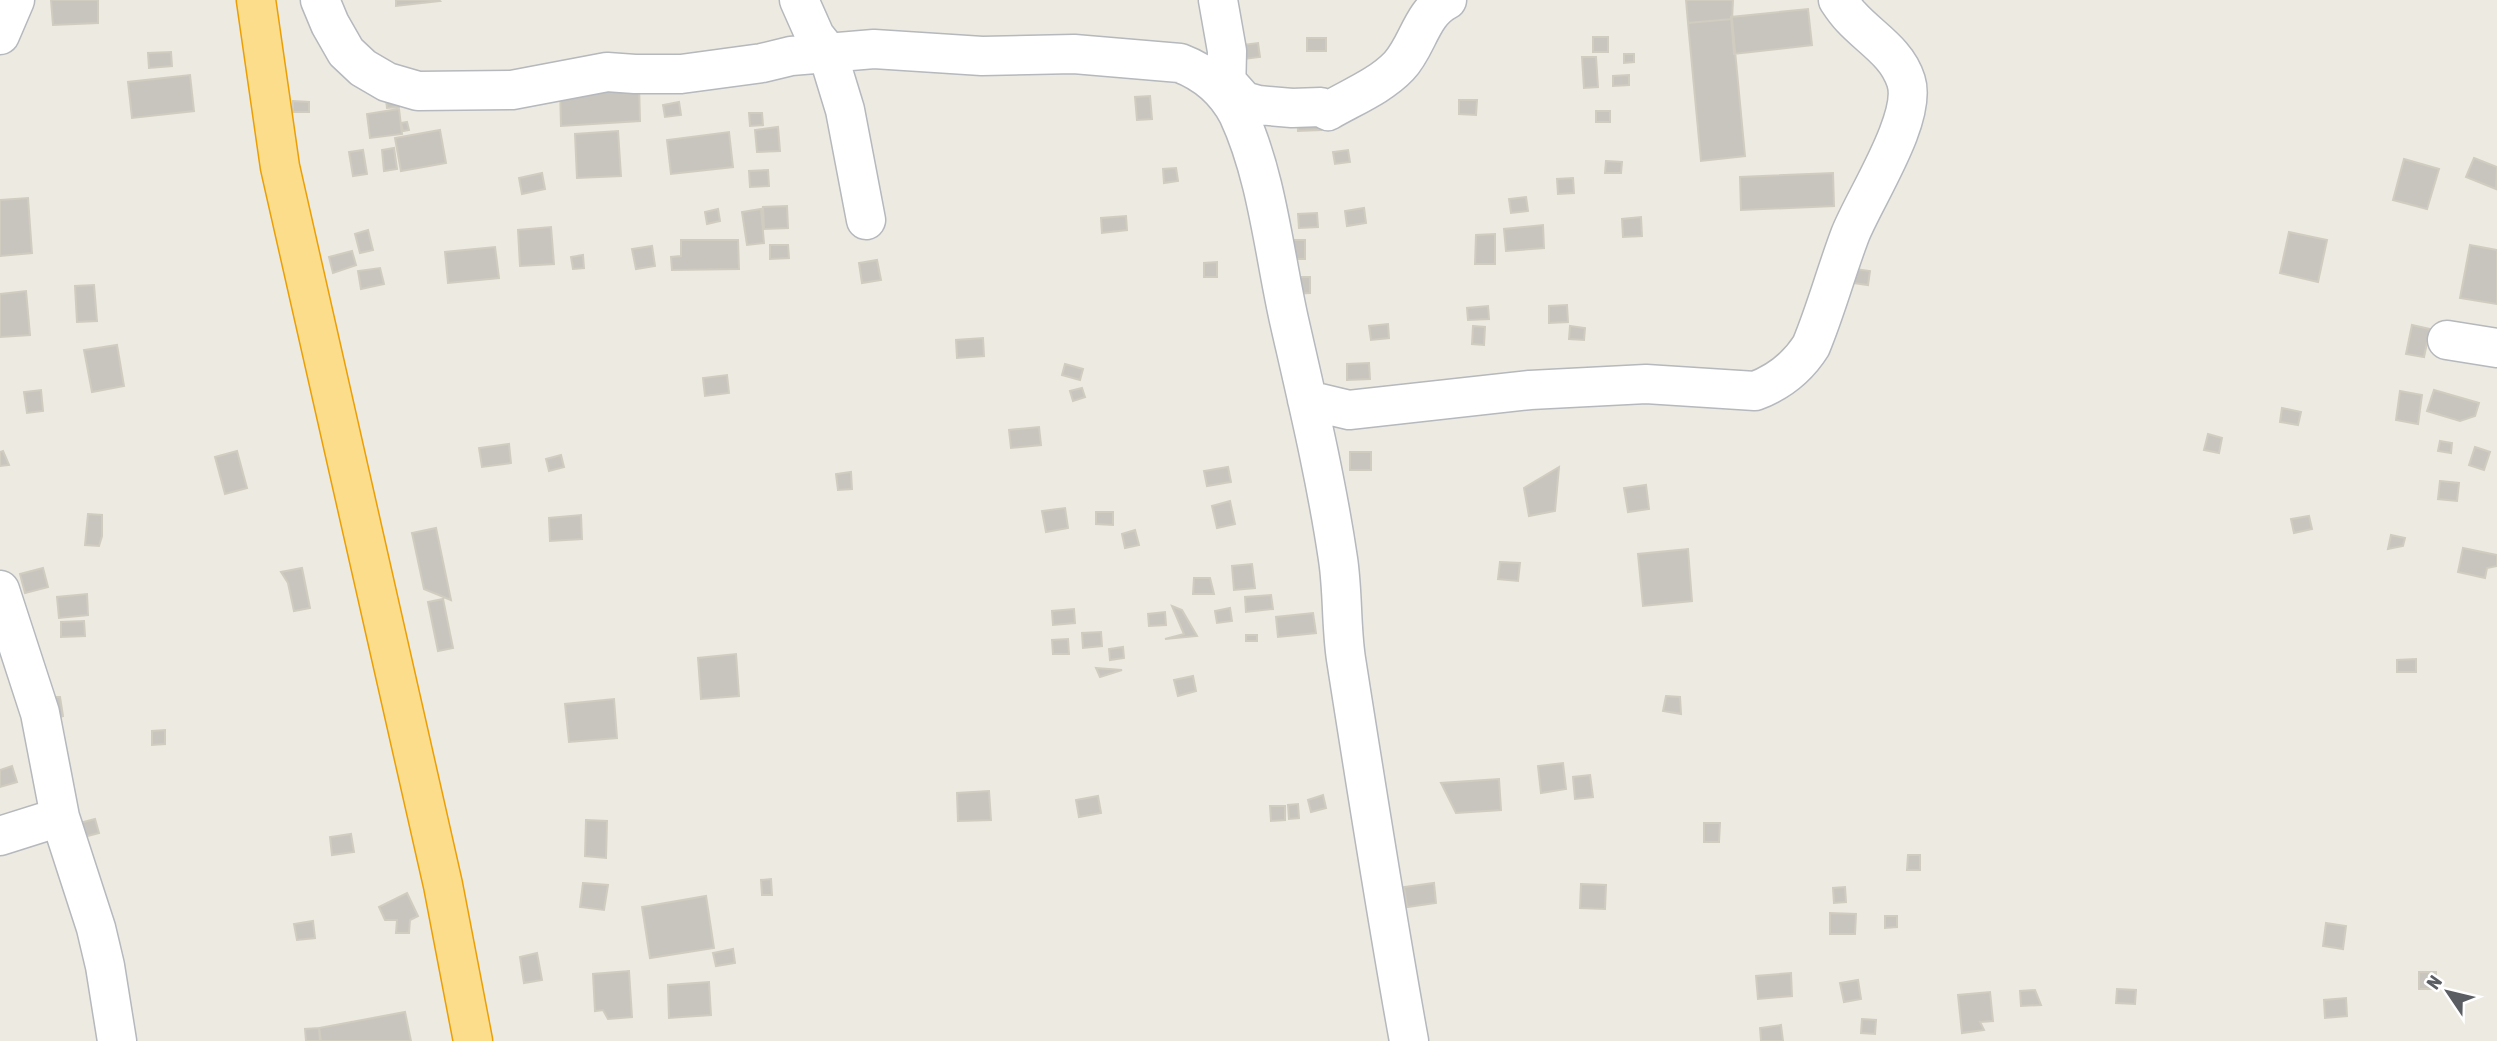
<svg xmlns="http://www.w3.org/2000/svg" width="2497" height="1041" viewBox="0 0 2497 1041" font-family="'Asap Condensed',sans-serif">
<rect width="100%" height="100%" fill="#edeae2"/>
<path fill="#c8c5bf" stroke="#d1ccc0" stroke-width="2" d="M51 0H98V23L53 25Z
M396 0H439L440 1 396 6Z
M1686 0H1733L1732 19 1688 23Z
M1808 9 1812 45 1734 54 1731 17Z
M1732 19 1745 156 1701 161 1688 23Z
M1593 37H1608V52H1593Z
M1307 38H1326V51H1307Z
M1258 43 1260 57 1244 59 1242 45Z
M171 52 172 66 149 68 148 53Z
M1624 54H1634V62L1624 63Z
M1582 57H1596L1598 87 1584 88Z
M190 75 194 111 132 118 128 82Z
M1629 75V85L1613 86V76Z
M639 83 640 121 561 126 560 89Z
M1150 96 1152 119 1137 120 1135 97Z
M398 98 399 107 387 108 386 100Z
M1459 100H1477L1476 115 1459 114Z
M293 101 309 102V112H293Z
M679 102 681 115 665 117 663 105Z
M399 109 402 134 370 138 367 114Z
M1321 110V130L1298 131 1297 111Z
M1596 111H1610V122H1596Z
M749 113H762L763 125 750 126Z
M407 122 409 130 403 131 401 123Z
M778 127 780 151 757 152 755 130Z
M440 130 446 163 401 171 395 138Z
M618 131 621 176 577 178 575 134Z
M729 132 733 167 671 174 667 140Z
M394 148 397 169 384 171 382 150Z
M363 150 367 174 353 176 349 152Z
M1348 150 1350 162 1335 164 1333 152Z
M2474 158 2497 167 2496 189 2466 177Z
M2404 159 2439 169 2427 209 2393 200Z
M1606 161 1622 162 1621 173H1605Z
M1176 168 1178 181 1164 183 1163 169Z
M768 170 769 186 750 187 749 171Z
M542 173 545 189 522 194 519 178Z
M1833 173 1834 206 1741 210 1740 177Z
M1573 178 1574 193 1558 194 1557 179Z
M1526 197 1528 211 1511 213 1509 199Z
M28 198 32 253 0 256V200Z
M787 206 788 228 764 229 763 207Z
M1364 208 1366 223 1347 226 1345 211Z
M718 209 720 221 707 224 705 212Z
M761 209 764 243 747 245 742 212Z
M1317 213 1318 227 1299 228 1298 214Z
M1126 216 1127 230 1102 233 1101 218Z
M1641 217 1642 236 1623 237 1622 219Z
M1543 225 1544 248 1506 251 1504 229Z
M551 227 554 264 520 266 518 230Z
M368 230 373 250 360 253 355 234Z
M2289 232 2327 240 2318 282 2280 273Z
M1495 234V264H1475L1476 235Z
M681 240H738L739 269 672 270 671 257 681 256Z
M1283 240H1305V259H1283Z
M770 245H788L789 258 770 259Z
M2470 245 2497 250V304L2460 298Z
M652 246 655 266 636 269 632 249Z
M495 247 499 278 448 283 445 252Z
M352 251 356 265 333 273 329 257Z
M583 255 584 268 573 269 571 257Z
M877 260 881 280 862 283 859 263Z
M1217 262V277H1204V263Z
M380 268 384 284 361 289 358 271Z
M1848 268 1870 271 1868 285 1846 282Z
M1289 277H1310V293L1289 294Z
M94 285 97 321 77 322 75 286Z
M26 291 30 335 0 337V294Z
M1567 305 1568 322 1549 323V306Z
M1488 306 1489 319 1468 320 1467 308Z
M1388 324 1389 338 1371 340 1369 326Z
M2412 325 2430 329 2424 357 2406 354Z
M1473 326 1485 327 1484 345 1472 344Z
M1570 326 1585 328 1584 340 1569 339Z
M983 338 984 356 957 358 956 340Z
M117 345 124 386 92 392 84 350Z
M1369 363 1370 379 1347 380V364Z
M1065 364 1083 369 1080 380 1062 375Z
M727 375 729 393 705 396 703 378Z
M1082 388 1085 397 1073 401 1070 391Z
M41 390 43 411 27 413 24 392Z
M2434 390 2479 403 2475 416 2460 421 2427 411Z
M2400 391 2422 395 2418 424 2396 420Z
M2282 408 2301 412 2298 425 2280 422Z
M1039 427 1041 445 1011 448 1009 430Z
M2208 434 2222 438 2219 453 2204 450Z
M2440 441 2452 443 2451 453 2438 451Z
M509 444 511 463 482 467 479 448Z
M2475 447 2490 452 2484 470 2469 465Z
M3 451 9 465 0 466V452Z
M237 451 247 488 225 494 215 457Z
M1350 452H1371V470H1350Z
M561 455 564 467 549 471 546 459Z
M1228 467 1231 482 1207 486 1204 471Z
M1559 467 1555 511 1529 516 1524 488Z
M851 472 852 489 838 490 836 474Z
M2440 481 2459 483 2457 501 2438 499Z
M1646 485 1649 509 1628 512 1624 488Z
M1230 501 1235 524 1217 528 1212 506Z
M1065 508 1068 528 1046 532 1042 511Z
M1096 512H1113V525L1096 524Z
M88 514 102 515V536L99 546 85 545Z
M581 515 582 539 550 541 549 518Z
M2309 516 2312 529 2294 533 2291 519Z
M436 528 451 600 424 589 412 533Z
M1135 530 1139 545 1125 548 1122 534Z
M2391 535 2405 538 2403 546 2388 549Z
M2463 548 2497 555V566L2487 568 2485 578 2458 572Z
M1688 549 1692 601 1643 606 1638 554Z
M1500 562 1520 563 1518 581 1498 579Z
M1252 564 1255 588 1234 590 1232 566Z
M43 568 48 587 25 593 20 574Z
M302 568 310 608 294 611 288 583 281 572Z
M1194 578H1210L1214 594H1193Z
M87 594 88 615 59 618 57 597Z
M1271 595 1273 609 1246 612 1245 597Z
M443 599 453 648 438 651 428 602Z
M1172 606 1182 610 1197 636 1165 639 1184 634Z
M1230 608 1232 621 1217 623 1215 611Z
M1074 609 1075 623 1053 625 1052 611Z
M1165 612 1166 625 1149 626 1148 614Z
M1313 613 1316 633 1278 637 1276 617Z
M84 621 85 636 61 637V622Z
M1101 632 1102 646 1083 648 1082 633Z
M1246 635H1257V641H1246Z
M1068 639 1069 654H1053L1052 640Z
M1123 647 1124 658 1110 660 1109 649Z
M736 654 739 696 701 699 698 658Z
M2416 659V672H2397V660Z
M1096 668 1122 670 1100 677Z
M1193 676 1196 691 1178 696 1174 680Z
M1666 696 1680 697 1681 714 1663 711Z
M46 697H60L63 716 48 721Z
M614 699 617 738 569 742 565 704Z
M165 730V744L152 745V731Z
M1563 763 1566 789 1541 793 1538 766Z
M12 766 17 782 0 787V770Z
M1590 775 1593 797 1575 799 1573 777Z
M1499 779 1501 810 1456 813 1441 783Z
M989 791 991 820 958 821 957 793Z
M1323 795 1326 808 1311 812 1308 800Z
M1098 796 1101 813 1079 817 1076 800Z
M1298 804 1299 818 1289 819 1288 805Z
M1270 806H1285V820L1271 821Z
M95 819 99 833 80 838 76 824Z
M586 820 607 821 606 858 585 856Z
M1704 823H1720L1719 842H1704Z
M351 834 354 852 332 855 330 837Z
M1908 855H1920V870H1907Z
M771 879 772 895H762L761 880Z
M583 883 608 885 604 910 580 907Z
M1434 883 1436 903 1407 907 1404 887Z
M1581 884 1606 885 1605 909 1580 908Z
M1845 887 1846 902 1834 903 1833 888Z
M407 893 418 916 410 920 409 933H396L397 920H385L379 907Z
M706 896 714 948 650 958 642 907Z
M1830 913 1856 914 1855 934H1830Z
M1885 916H1897V927L1885 928Z
M313 921 315 938 297 940 294 924Z
M2326 923 2346 926 2343 949 2323 946Z
M733 949 735 963 716 966 713 953Z
M537 953 542 980 524 983 520 957Z
M629 971 632 1017 608 1019 603 1010 595 1011 593 974Z
M2419 972H2436V989H2419Z
M1791 973 1792 996 1758 999 1756 976Z
M1858 980 1861 999 1844 1002 1840 983Z
M709 982 711 1015 669 1018 668 985Z
M2117 989 2136 990 2135 1004 2116 1003Z
M2035 990 2041 1005 2021 1006 2020 991Z
M1990 992 1993 1021 1980 1022 1984 1030 1962 1033 1958 995Z
M2346 998 2347 1016 2325 1018 2324 1000Z
M405 1012 411 1041H321L319 1028Z
M1862 1019 1876 1020 1875 1034 1861 1033Z
M1781 1025 1783 1041H1761L1760 1028Z
M319 1028 320 1041H306L305 1029Z"/>
<g fill="none" stroke-linecap="round" stroke-linejoin="round">
<g stroke="#b5b8bc" stroke-width="41">
<path id="minor" d="M320 0 330 24 346 52 363 68 387 82 418 91 512 90 607 72 635 74H681L762 63 791 56 874 49 982 56 1074 54 1180 63C1206 73 1225 89 1238 114 1267 176 1274 253 1289 320 1307 399 1326 478 1338 559 1343 592 1341 626 1346 659 1366 786 1386 914 1409 1041
M799 0 815 36 827 51 845 110 866 220
M1218 0 1227 51 1226 94
M0 35 15 0
M1228 83 1244 101 1258 105 1292 108 1321 107 1328 111C1352 97 1380 86 1399 66 1418 46 1421 13 1447 0
M2447 340 2497 348
M1307 400 1349 410 1530 390 1646 384 1755 391C1779 382 1797 368 1811 346 1826 310 1836 272 1850 235 1864 199 1918 118 1906 81 1897 52 1870 38 1851 17 1846 12 1842 6 1838 0
M0 590 40 713 60 817 96 928 105 966 117 1041
M0 836 60 817"/>
</g>
<g stroke="#eb9f04" stroke-width="41">
<path id="highway" d="M256 0 280 167 443 885 473 1041"/>
</g>
<use href="#minor" stroke="#fff" stroke-width="38"/>
<use href="#highway" stroke="#fbdd8b" stroke-width="38"/>
</g>
<g transform="translate(2448 992) rotate(305)" stroke="#ffffff" stroke-width="5" paint-order="stroke">
<path d="M0-5L12 26L0 18L-12 26Z" fill="#5a5e63"/>
<text y="-10" font-size="19" font-weight="bold" text-anchor="middle" fill="#5a5e63">N</text>
</g>
</svg>
